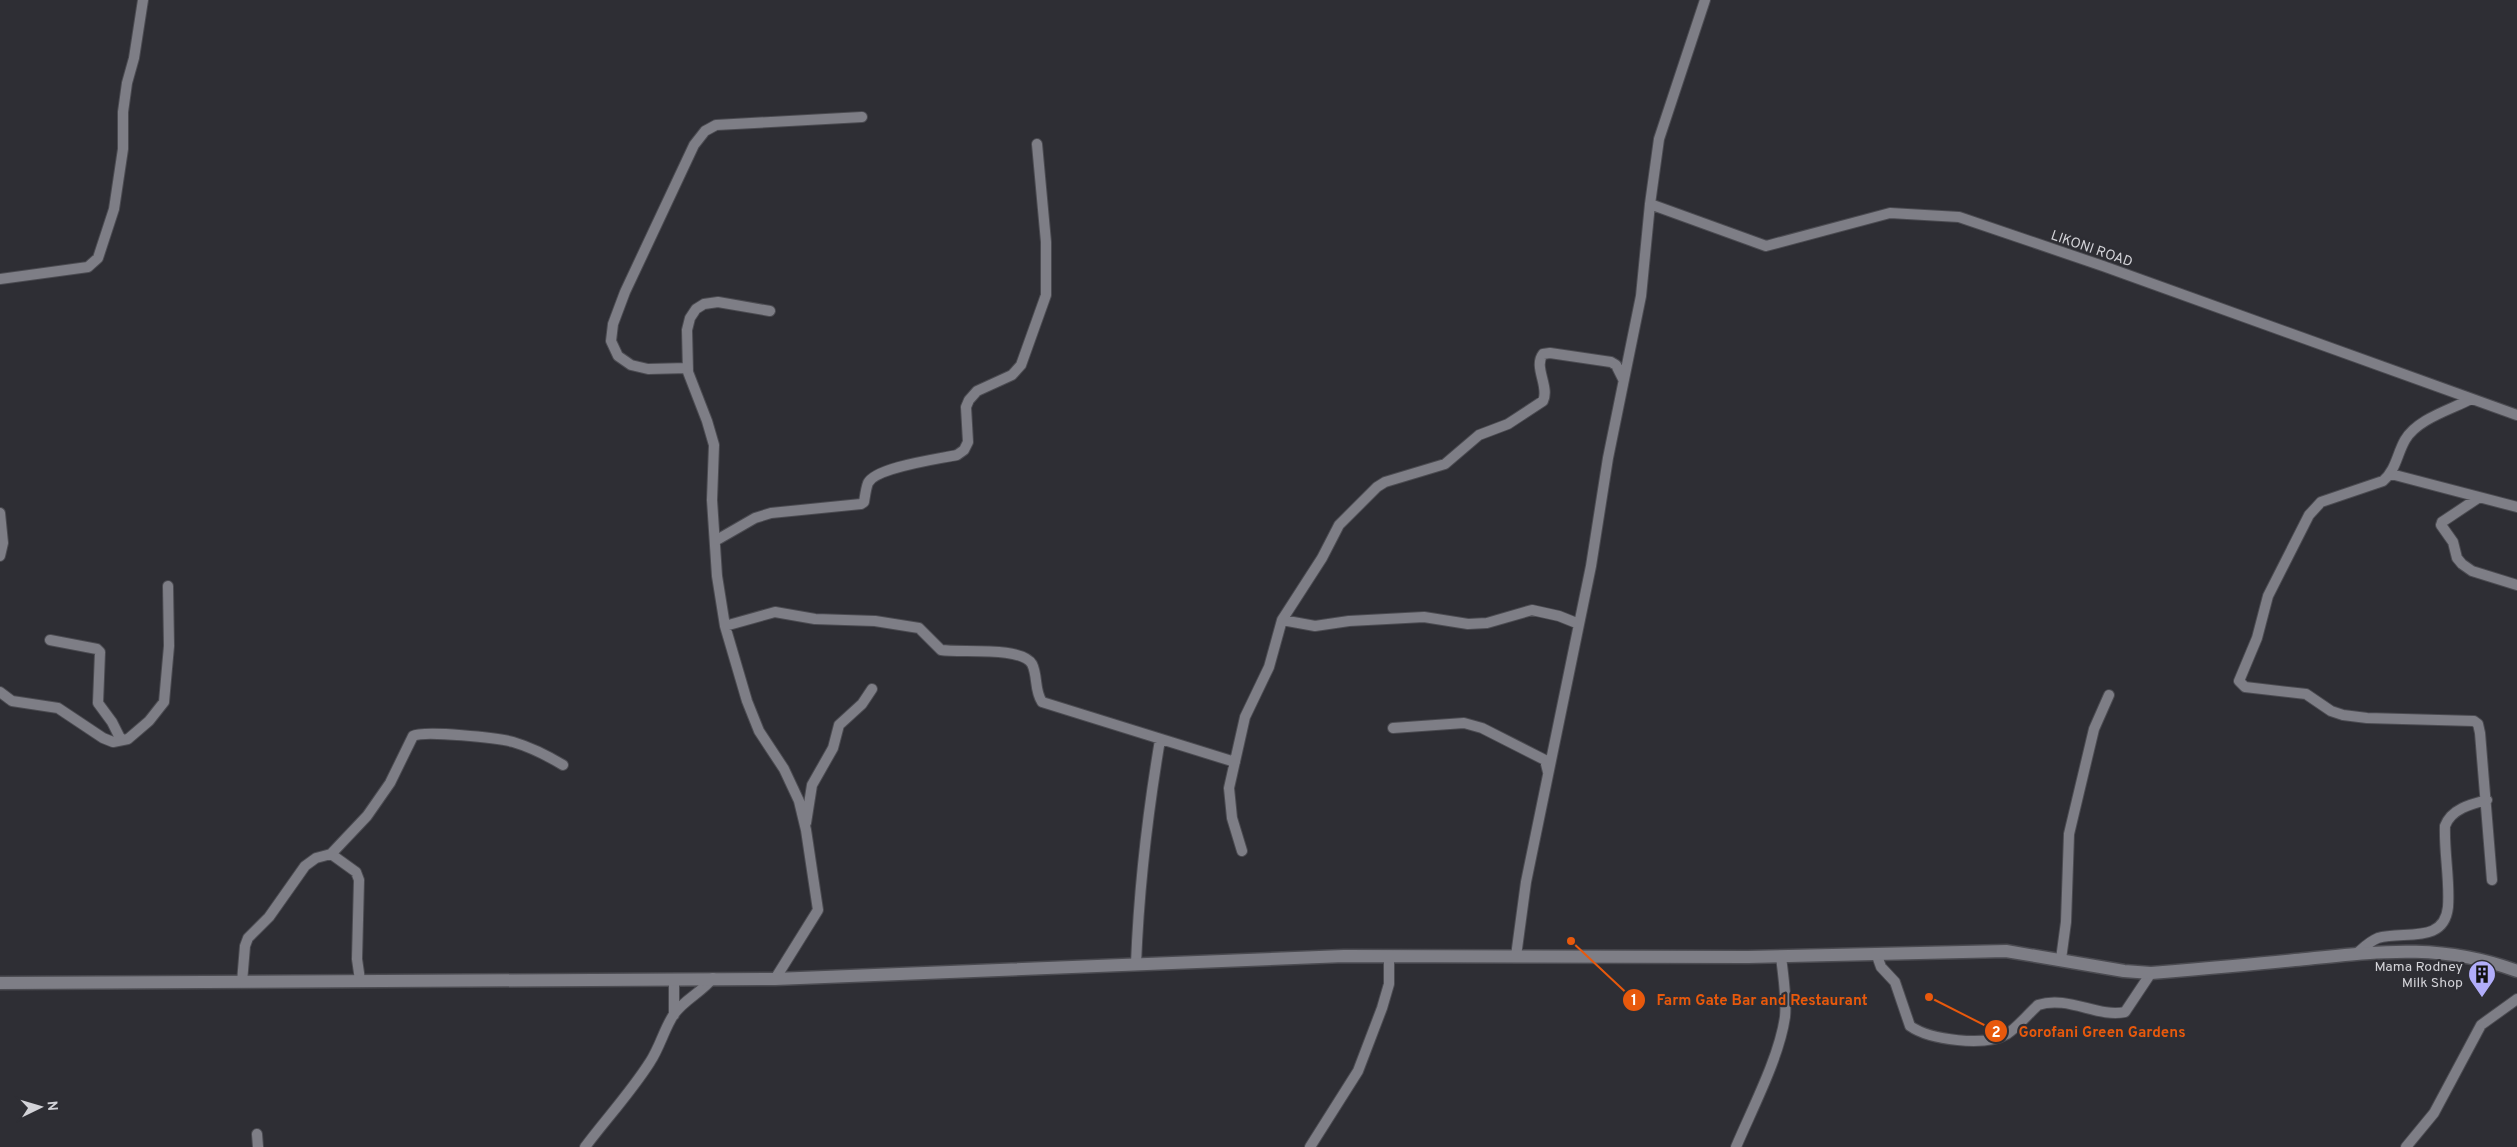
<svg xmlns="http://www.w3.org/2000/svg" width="2517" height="1147" viewBox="0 0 2517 1147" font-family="Overpass,sans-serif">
<rect width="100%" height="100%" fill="#2e2e34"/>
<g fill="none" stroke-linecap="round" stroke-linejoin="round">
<g stroke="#4b4b51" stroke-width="12">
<path id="street" d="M1650 204 1766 246 1890 213 1959 217 2103 266 2517 415
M0 279 88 267 98 258 114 209 123 149V112L127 83 134 58 143 0
M770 311 718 302 704 304 696 309 690 318 687 330 688 372 707 421 714 445 712 500 717 576 725 626 747 701 759 731 784 769 799 801 806 830 818 910 775 979
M688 368 648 369 631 365 618 356 611 341 613 324 625 292 694 145 705 131 716 125 862 117
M2471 399C2450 410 2417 419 2405 440 2397 454 2396 470 2383 481L2321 502 2309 515 2268 596 2257 638 2239 681 2245 687 2306 694 2331 711 2343 715 2367 718 2474 721 2478 724 2480 733 2492 880
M2391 474 2517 507
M2478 498 2442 522 2441 525 2453 542 2457 558 2462 564 2472 571 2517 585
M0 513 3 543 0 556
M715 541 755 518 771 513 861 504 864 502C865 496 866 488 868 483 876 467 939 459 957 455L964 450 968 442 966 407 969 400 977 391 1012 375 1021 365 1046 295V242L1037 144
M1282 620 1315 626 1349 621 1424 617 1468 624 1487 623 1532 610 1559 616 1579 624
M725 626 775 612 815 619 875 621 919 628 941 650C962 653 1021 646 1032 664 1038 676 1034 690 1042 702L1235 762
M50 640 97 649 100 652 98 703 112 722 121 740
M0 692 12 701 58 708 103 738 113 742 128 739 149 721 164 702 169 646 168 586
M1393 728 1464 723 1482 728 1545 760 1548 772
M806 823 812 785 833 748 839 725 862 704 872 689
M1242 851 1232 818 1229 788 1245 717 1269 667 1282 620 1322 558 1339 525 1377 487 1385 482 1445 464 1479 435 1508 424 1543 401C1550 387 1533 367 1543 354L1550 353 1611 362 1616 365 1623 379
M331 854 356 872 359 880 357 959 360 980
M1876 953 1881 967 1895 982 1910 1026C1930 1040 1985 1047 2007 1034 2018 1027 2028 1014 2038 1005 2068 995 2098 1018 2125 1012L2151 973
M2356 954C2363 948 2370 941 2378 938 2403 930 2444 945 2448 907 2450 880 2444 853 2445 826 2451 809 2471 804 2487 800
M1516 956 1526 882 1591 566 1608 458 1641 296 1650 204 1659 139 1705 0
M2061 959 2066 922 2069 834 2094 729 2109 695
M1136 964C1139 886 1147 817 1160 740
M674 980V1015
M242 982 245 946 248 938 269 917 305 866 316 858 331 854 367 816 390 783 413 736C424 730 499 738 513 742 530 747 548 756 563 765
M257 1134 258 1147
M585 1147C606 1119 631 1092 650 1062 660 1047 664 1029 674 1014 685 999 702 992 713 978
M1310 1147 1358 1071 1382 1008 1389 984V956
M1736 1147C1752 1109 1779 1058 1785 1017 1787 997 1783 976 1781 956
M2406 1147 2434 1113 2481 1025 2517 999"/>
</g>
<g stroke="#4b4b51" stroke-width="15">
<path id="secondary" d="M0 983 775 979 1344 956 1748 957 2006 951 2124 971 2151 973C2199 969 2247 965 2295 960 2375 952 2439 942 2517 971"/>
</g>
<use href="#street" stroke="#7e7e86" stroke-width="10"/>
<use href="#secondary" stroke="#7e7e86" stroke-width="12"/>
</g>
<defs>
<g id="building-pin" transform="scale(1.4375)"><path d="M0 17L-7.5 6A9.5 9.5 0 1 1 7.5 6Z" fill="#b1adfa" stroke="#2e2e34"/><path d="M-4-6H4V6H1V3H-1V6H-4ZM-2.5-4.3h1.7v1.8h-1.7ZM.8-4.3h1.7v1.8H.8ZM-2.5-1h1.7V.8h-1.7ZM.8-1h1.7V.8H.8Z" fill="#111"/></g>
</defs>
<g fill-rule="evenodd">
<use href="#building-pin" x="2482" y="974"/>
</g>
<g text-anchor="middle" stroke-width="4.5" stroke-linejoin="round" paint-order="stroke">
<g font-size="14" fill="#d3d3d8" stroke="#2e2e34">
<text transform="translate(2092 248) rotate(19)" y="5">LIKONI ROAD</text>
</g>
<g font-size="14" fill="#d3d3d8" stroke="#2e2e34" text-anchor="end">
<text x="2463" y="971">Mama Rodney<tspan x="2463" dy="16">Milk Shop</tspan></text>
</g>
</g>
<path fill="none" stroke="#e8590c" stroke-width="2" d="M1571 941L1634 1000M1929 997L1996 1031"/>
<g fill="#e8590c" stroke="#2e2e34" stroke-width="2">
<circle cx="1571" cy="941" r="5"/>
<circle cx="1929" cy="997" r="5"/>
<circle cx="1634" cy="1000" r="12"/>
<circle cx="1996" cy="1031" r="12"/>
</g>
<g font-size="15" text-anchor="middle" font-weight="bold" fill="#fff">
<text x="1634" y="1005">1</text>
<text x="1996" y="1037">2</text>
</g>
<g font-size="15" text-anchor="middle" font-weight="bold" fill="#e8590c" stroke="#2e2e34" stroke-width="4.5" stroke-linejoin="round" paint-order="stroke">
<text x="1762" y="1005">Farm Gate Bar and Restaurant</text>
<text x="2102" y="1037">Gorofani Green Gardens</text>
</g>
<g transform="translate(40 1107) rotate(85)" stroke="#2e2e34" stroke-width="4" paint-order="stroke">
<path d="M0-4L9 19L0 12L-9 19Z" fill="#d3d3d8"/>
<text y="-8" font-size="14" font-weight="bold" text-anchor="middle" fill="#d3d3d8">N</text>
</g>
</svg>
